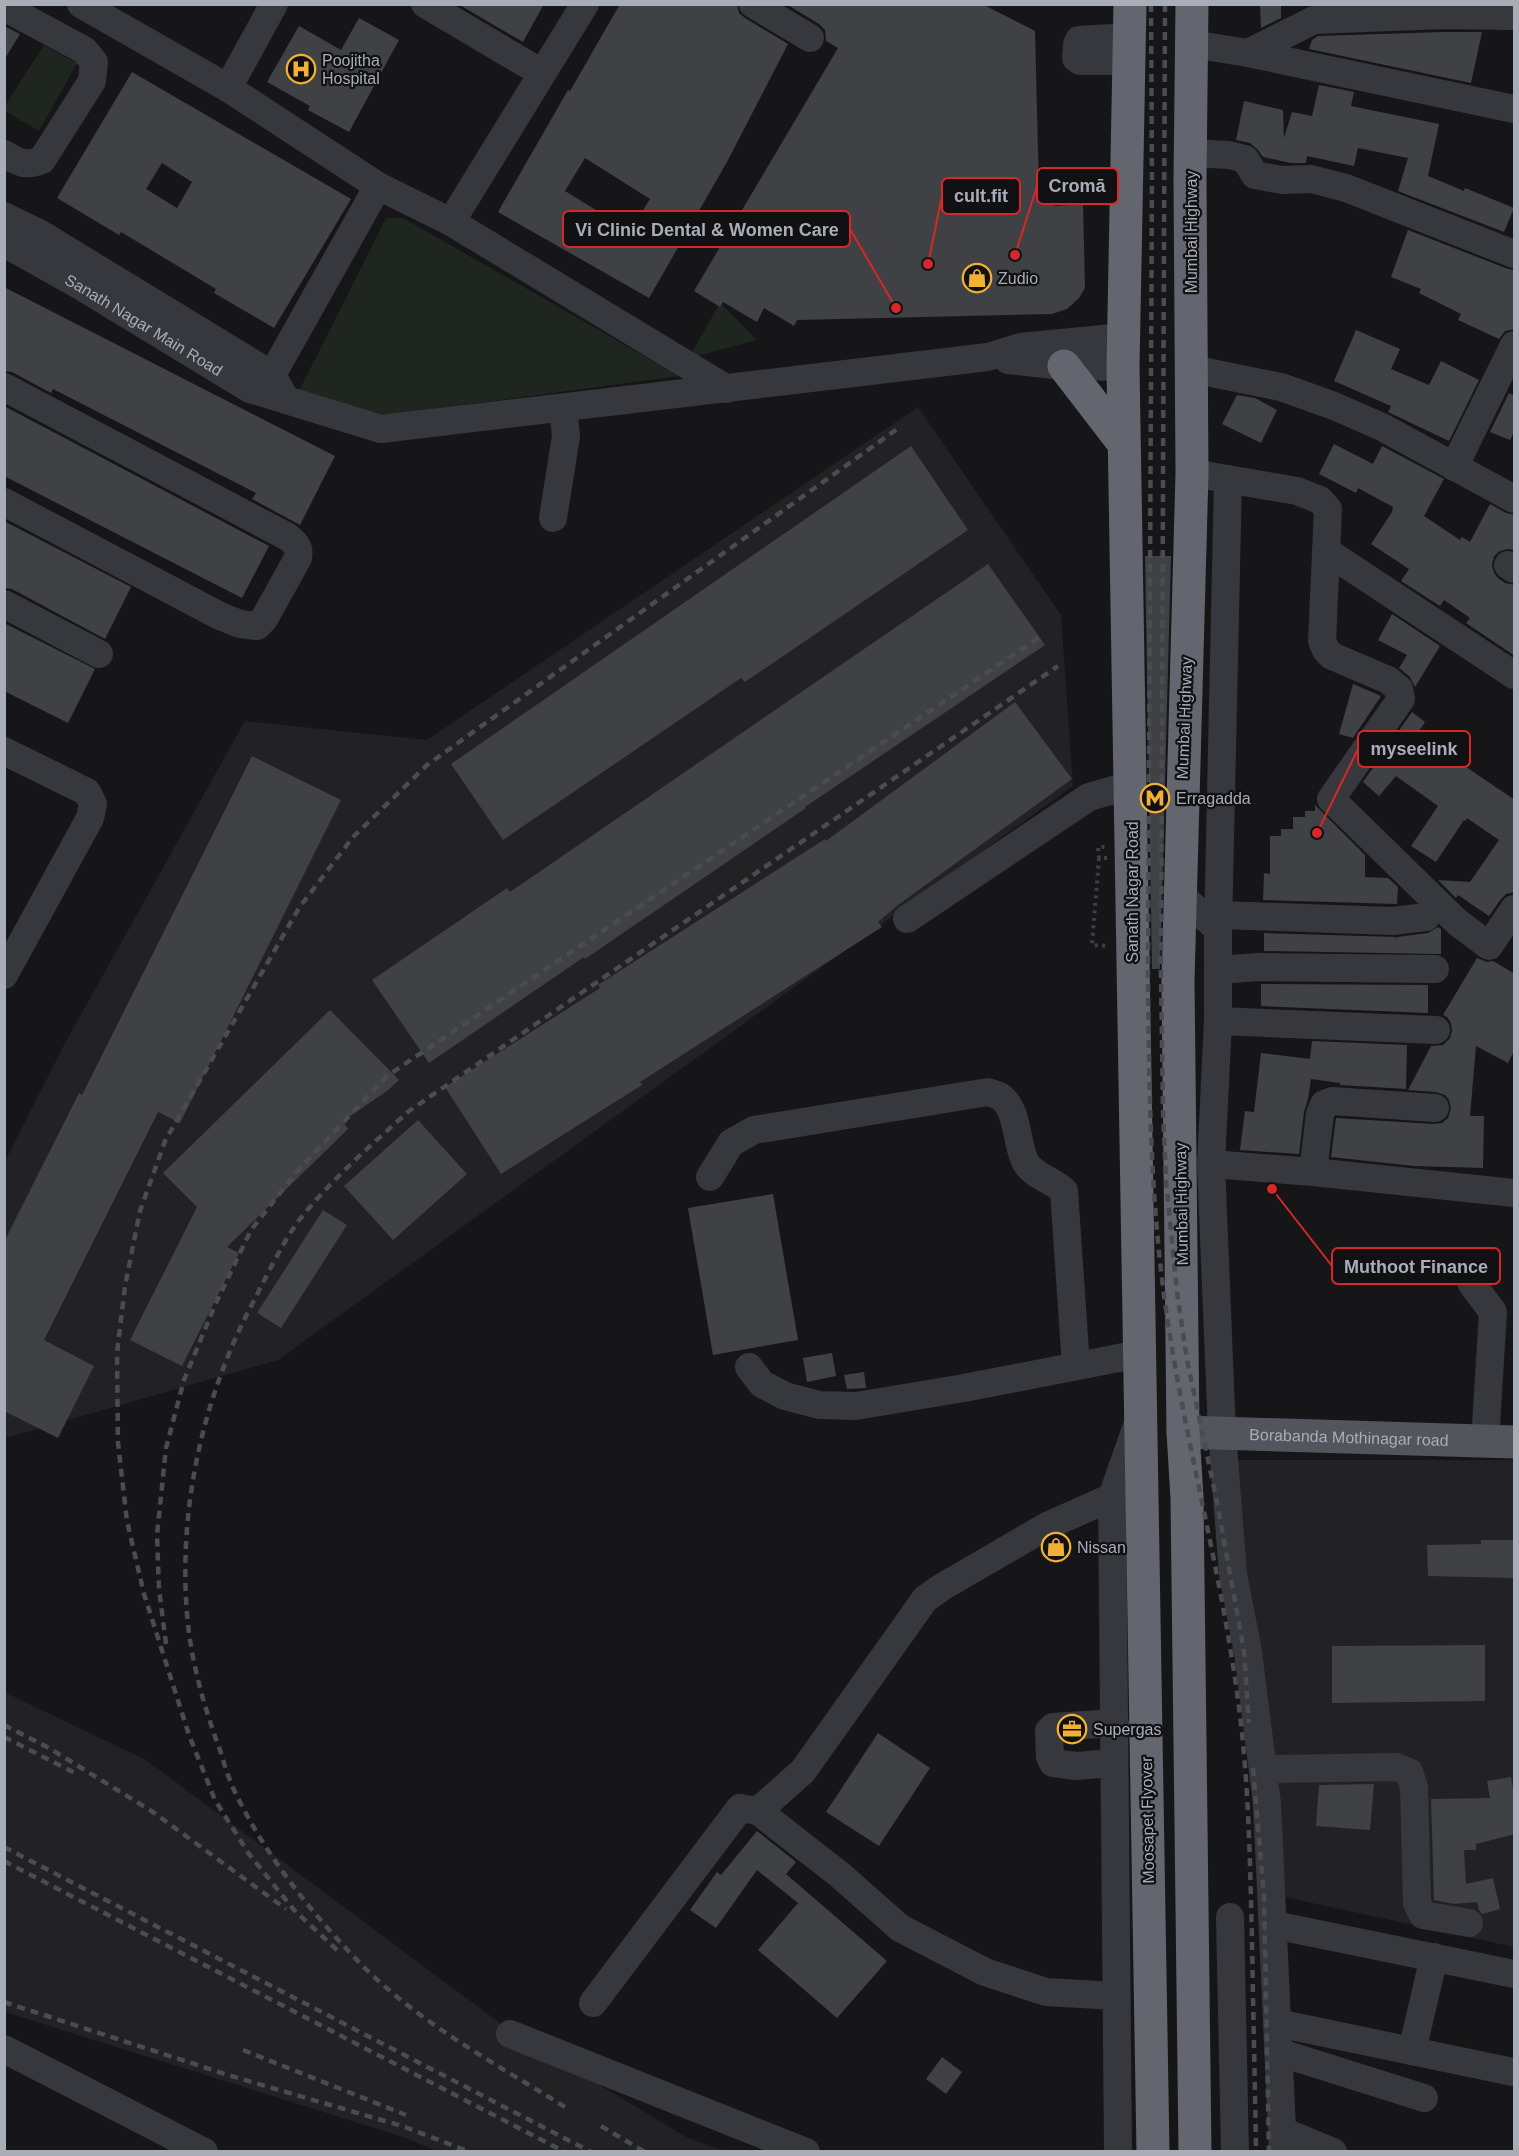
<svg xmlns="http://www.w3.org/2000/svg" width="1519" height="2156" viewBox="0 0 1519 2156" font-family="Arial,sans-serif">
<rect width="100%" height="100%" fill="#161618"/>
<path fill="#222225" d="M918 407 1061 615 1073 786 278 1360 5 1438V1161L64 1045 245 721 427 740Z
M1230 1460H1514V1947L1258 1891Z
M4 1692 146 1760 512 2032 686 2137 723 2151H437L403 2137 5 2012Z"/>
<path fill="#1e261f" d="M44 45 77 63 39 131 5 111V106Z
M386 218H403L679 376 388 415 296 397Z
M720 303 757 340 689 358Z"/>
<path fill="#404145" fill-rule="evenodd" d="M458 4H544L523 42Z
M620 4H737L739 13 745 18 788 44 727 162 649 298 498 212 568 90 570 91ZM585 158 650 199 630 231 565 191Z
M786 4H982L1035 31 1039 191H1054L1055 206 1083 204 1085 288 1079 298 1067 309 1052 314 797 320 794 326 764 308 757 322 723 302 720 307 694 291 838 48 826 41 825 30 819 24Z
M1260 4H1281V18L1261 28Z
M359 18 399 40 349 132 308 110 310 106 267 82 299 26 341 50Z
M4 26 20 34 4 60Z
M1444 32H1482L1471 83 1309 49 1312 40 1318 36Z
M132 72 351 199 274 328 214 293 216 289 121 232 119 235 57 198ZM162 163 192 182 177 208 146 189Z
M1319 85 1354 92 1351 106 1439 124 1428 176 1464 191 1465 188 1514 208 1504 232 1398 191 1408 158 1358 148 1354 166 1307 156 1306 163H1291L1263 157 1258 150 1250 143 1236 140 1244 101 1283 110 1284 138 1292 112 1312 116Z
M1408 230 1508 269 1515 270V329L1505 331 1499 339 1458 320 1461 314 1419 293 1421 289 1391 277Z
M4 287 335 456 300 525 252 499 256 493 53 389 51 393 12 372 4 371Z
M1356 330 1400 349 1391 369 1429 385 1441 361 1479 380 1449 441 1388 412 1391 406 1334 381Z
M1509 393 1515 396V430L1510 440 1490 432Z
M1237 395 1255 398 1277 410 1261 443 1222 424Z
M4 406 269 546 242 598 4 476Z
M1334 444 1373 464 1382 446 1444 479 1424 516 1460 540 1462 537 1470 542 1490 504 1506 513 1515 515V550L1508 549 1500 551 1494 556 1492 565 1494 573 1498 578 1505 583 1515 585V656L1466 623 1470 618 1444 600 1440 606 1401 581 1409 569 1371 544 1392 512 1393 507 1358 488 1356 493 1319 474Z
M911 446 968 530 745 682 741 678 503 840 451 764Z
M4 521 131 587 105 639 12 589 4 588Z
M1145 556H1171L1160 969H1152Z
M988 564 1045 645 805 807 806 808 585 959 584 957 429 1063 372 980 507 888 510 892Z
M1392 614 1440 646 1415 687 1410 677 1399 668 1407 655 1378 640Z
M4 623 95 669 68 723 4 691Z
M1353 684 1381 696 1353 738 1339 734Z
M1015 702 1072 779 898 905 878 922 882 927 640 1082 642 1085 501 1174 445 1087 600 988 598 985 825 839 826 841Z
M1412 712 1425 722 1417 734 1515 800V892L1506 894 1501 899 1489 916 1458 895 1456 898 1438 880 1470 882 1499 840 1467 818 1466 821 1464 820 1436 862 1411 846 1438 806 1396 776 1379 796 1363 782Z
M252 756 341 800 180 1123 158 1112 44 1340 94 1366 58 1438 4 1411V1242L79 1093 82 1095Z
M1315 805 1365 855V877L1388 878 1398 887 1397 904 1263 900 1264 873 1270 874V836H1281V829H1293V817H1305V811H1315Z
M1438 927 1441 929V954L1264 951V933L1396 937 1395 940 1397 937 1428 933Z
M1477 958 1487 962 1493 961 1515 974V1049L1508 1063 1476 1046 1470 1116H1484L1483 1168 1414 1166 1331 1157 1336 1118 1434 1124 1442 1123 1448 1118 1451 1109 1449 1100 1445 1095 1436 1092 1408 1090 1431 1046 1443 1045 1450 1038 1452 1031 1451 1023 1447 1017 1443 1015Z
M1261 984 1428 985V1013L1261 1006Z
M330 1010 399 1080 387 1091 343 1121 348 1129 227 1247 239 1253 182 1366 130 1340 197 1207 163 1173Z
M1312 1041 1407 1045 1406 1089 1340 1085V1083L1311 1079 1308 1099 1304 1112 1299 1154 1240 1150 1245 1111 1254 1112 1261 1053 1310 1059Z
M418 1120 467 1174 393 1240 344 1186Z
M773 1194 798 1340 713 1355 688 1208Z
M323 1210 347 1225 281 1328 257 1313Z
M832 1353 836 1376 807 1382 803 1358Z
M864 1372 866 1388 847 1389 844 1375Z
M1481 1540H1515V1578L1428 1576 1427 1545 1481 1544Z
M1485 1645V1701L1332 1703V1646Z
M878 1733 930 1768 879 1846 826 1812Z
M1511 1777 1515 1799V1834L1476 1844V1850H1464L1466 1884 1493 1878 1500 1909 1482 1914 1479 1910 1477 1902 1454 1904 1434 1900 1431 1799 1490 1798 1487 1781Z
M1374 1784 1370 1830 1316 1826 1319 1785Z
M757 1831 796 1862 786 1874 887 1961 837 2018 758 1950 798 1903 757 1870 716 1928 690 1910 717 1872 721 1875Z
M942 2057 962 2072 946 2094 926 2079Z"/>
<g fill="none" stroke-linecap="round" stroke-linejoin="round">
<path stroke="#3d3f44" stroke-width="4" stroke-dasharray="3 4.5" stroke-linecap="butt" d="M1099 858 1092 945 1109 946
M1107 858H1099L1098 847H1108"/>
<g stroke="#37383d" stroke-width="28">
<path d="M81 4 228 88 378 186 451 222 727 389"/>
<path d="M425 4 542 73"/>
<path d="M753 4 810 38"/>
<path d="M4 7 84 50 94 62 92 81 42 160C26 167 18 162 4 154"/>
<path d="M1192 44 1248 53 1514 109"/>
<path d="M1248 53 1314 20 1444 15 1514 16"/>
<path d="M1129 61H1080L1076 58 1077 44 1079 40 1129 37"/>
<path d="M228 88 274 4"/>
<path d="M1190 153 1229 155 1245 159 1255 175 1282 180 1311 179 1346 188 1514 254"/>
<path d="M4 216 39 233 272 375 286 400"/>
<path d="M451 222 585 4"/>
<path id="s1" d="M4 243 79 285 250 389 381 429 988 357 1020 347 1123 337"/>
<path d="M1008 360 1064 366 1123 367"/>
<path d="M1192 369 1281 387 1334 406 1382 427 1514 499"/>
<path d="M272 375 378 186"/>
<path d="M4 387 288 537C296 544 300 547 298 558L264 619 257 626 240 624 220 616 4 502"/>
<path d="M1454 467 1514 345"/>
<path d="M1192 473 1297 491 1320 500 1328 509 1322 641 1326 650 1332 656 1388 680 1399 689 1401 699 1331 799 1457 922 1489 946 1514 909"/>
<path d="M553 518 566 436 563 408"/>
<path d="M1326 551 1514 675"/>
<path d="M1508 565 1514 569"/>
<path d="M4 604 99 654"/>
<path d="M4 751 87 792 93 804 90 818 4 975"/>
<path d="M1179 894 1218 929V1021L1211 1164 1222 1433 1233 1574 1248 1652 1267 1803 1283 2152"/>
<path d="M1218 915 1392 921 1426 917"/>
<path d="M907 919 1089 797 1131 785"/>
<path d="M1218 929 1228 479"/>
<path d="M1218 970 1258 967 1435 969"/>
<path d="M1218 1021 1436 1030"/>
<path d="M1211 1164 1313 1172 1514 1193"/>
<path d="M1313 1172 1320 1114 1324 1104 1332 1101 1435 1108"/>
<path d="M710 1177 731 1143 754 1130 988 1092C991 1093 998 1095 1001 1097 1019 1111 1016 1146 1026 1163 1034 1176 1053 1180 1064 1191L1076 1366"/>
<path d="M1463 1263 1472 1284 1493 1312 1485 1441"/>
<path d="M749 1367 762 1384 785 1396 819 1405 856 1406 964 1388 1139 1354"/>
<path d="M1113 1763 1076 1766 1053 1763 1050 1757 1049 1731 1053 1727 1115 1723"/>
<path d="M1263 1769 1396 1767 1409 1772 1414 1787 1417 1903 1423 1915 1469 1923"/>
<path d="M758 1811 803 1771 925 1599 942 1587 1047 1526 1112 1497"/>
<path d="M1230 1917 1235 2152"/>
<path d="M1274 1925 1514 1974"/>
<path d="M593 2003 740 1808 758 1811 840 1875 900 1928 985 1972 1046 1992 1116 1996"/>
<path d="M1277 2023 1513 2072"/>
<path d="M510 2034 806 2152"/>
<path d="M4 2049 204 2152"/>
<path d="M1412 2051 1434 1957"/>
<path d="M1278 2052 1424 2098"/>
<path d="M1282 2131 1333 2152"/>
<path d="M1118 2152 1112 1497 1138 1423"/>
</g>
<path stroke="#53555c" stroke-width="33" id="s2" d="M1183 1432 1514 1442"/>
<path stroke="#63666e" stroke-width="33" d="M1130 4 1123 367 1153 2152
M1192 4 1190 179 1192 473 1178 981 1183 1432 1187 1498 1195 2152
M1064 366 1124 444"/>
<path stroke="#4a4c52" stroke-width="4.5" stroke-dasharray="8 6" stroke-linecap="butt" d="M1151 4 1152 179 1148 977C1149 1078 1150 1179 1162 1279 1180 1429 1224 1574 1241 1724 1249 1795 1250 1867 1252 1938 1253 2009 1255 2080 1256 2152
M1165 4 1161 974 1163 1111 1166 1181 1177 1292 1187 1360 1217 1502 1244 1651 1249 1723
M166 1644 159 1589 157 1535 166 1448 184 1380 215 1305 251 1230 299 1169 387 1076 1043 635
M4 1725 49 1748 153 1812 286 1909
M4 1737 75 1773
M1253 1768 1264 1897 1269 2152
M4 1847 591 2152
M4 1861 565 2152
M337 1950 294 1910 249 1854 215 1800 189 1735 144 1594 127 1521 118 1443 117 1353 125 1286 140 1211 165 1141 299 908 353 837 427 765 900 427
M4 2002 228 2075 402 2126 470 2152
M243 2050 406 2115
M565 2107C493 2062 415 2021 356 1959 308 1909 264 1853 234 1790 228 1777 224 1763 220 1750 205 1710 193 1668 188 1625 177 1518 200 1406 249 1310 264 1282 281 1244 300 1219 332 1179 371 1145 409 1111L1058 666
M601 2126 645 2152"/>
</g>
<defs>
<g id="hospital-ring" transform="scale(1.5)"><circle r="9.5" fill="#111113" stroke="#f2b134" stroke-width="1.5"/><path d="M-5-5h3v3.5h4V-5h3V5h-3V1.5h-4V5h-3Z" fill="#f2b134"/></g>
<g id="shop-ring" transform="scale(1.5)"><circle r="9.5" fill="#111113" stroke="#f2b134" stroke-width="1.5"/><path d="M-5-2.5h2.3a2.7 3.5 0 0 1 5.4 0H5L5.5 6h-11ZM-1.5-2.5h3a1.5 2.3 0 0 0-3 0Z" fill="#f2b134"/></g>
<g id="metro-ring" transform="scale(1.5)"><circle r="9.5" fill="#111113" stroke="#f2b134" stroke-width="1.5"/><path d="M-5.5 5V-5H-3L0 0L3-5H5.5V5H3V-.5L0 4L-3-.5V5Z" fill="#f2b134"/></g>
<g id="office-ring" transform="scale(1.5)"><circle r="9.5" fill="#111113" stroke="#f2b134" stroke-width="1.5"/><path d="M-6-3h4V-5.5h4V-3h4V5H-6ZM-1-4.5V-3h2v-1.5ZM-6 0V1H6V0Z" fill="#f2b134"/></g>
</defs>
<g fill-rule="evenodd">
<use href="#hospital-ring" x="301" y="69"/>
<use href="#shop-ring" x="977" y="278"/>
<use href="#metro-ring" x="1155" y="798"/>
<use href="#shop-ring" x="1056" y="1547"/>
<use href="#office-ring" x="1072" y="1729"/>
</g>
<g text-anchor="middle" stroke-width="4.5" stroke-linejoin="round" paint-order="stroke">
<g font-size="16" fill="#a8adb8" stroke="#111113" text-anchor="start">
<text x="322" y="66">Poojitha<tspan x="322" dy="18">Hospital</tspan></text>
<text x="998" y="284">Zudio</text>
<text x="1176" y="804">Erragadda</text>
<text x="1077" y="1553">Nissan</text>
<text x="1093" y="1735">Supergas</text>
</g>
<g font-size="16" fill="#a8adb8" stroke="#111113">
<text transform="translate(1191 232) rotate(-90)" y="6">Mumbai Highway</text>
<text dy="6" stroke="none"><textPath href="#s1" startOffset="162">Sanath Nagar Main Road</textPath></text>
<text transform="translate(1184 718) rotate(-88)" y="6">Mumbai Highway</text>
<text transform="translate(1132 892) rotate(-90)" y="6">Sanath Nagar Road</text>
<text transform="translate(1181 1204) rotate(-91)" y="6">Mumbai Highway</text>
<text dy="6" stroke="none"><textPath href="#s2" startOffset="166">Borabanda Mothinagar road</textPath></text>
<text transform="translate(1147 1820) rotate(-91)" y="6">Moosapet Flyover</text>
</g>
</g>
<path fill="none" stroke="#d62828" stroke-width="2" d="M1015 255L1037 186M928 264L942 196M896 308L850 229M1317 833L1358 749M1272 1189L1332 1266"/>
<g fill="#d62828" stroke="#111113" stroke-width="2">
<circle cx="1015" cy="255" r="6"/>
<circle cx="928" cy="264" r="6"/>
<circle cx="896" cy="308" r="6"/>
<circle cx="1317" cy="833" r="6"/>
<circle cx="1272" cy="1189" r="6"/>
</g>
<g fill="#111113" stroke="#d62828" stroke-width="2">
<rect x="1037" y="168" width="81" height="36" rx="6"/>
<rect x="942" y="178" width="78" height="36" rx="6"/>
<rect x="563" y="211" width="287" height="36" rx="6"/>
<rect x="1358" y="731" width="112" height="36" rx="6"/>
<rect x="1332" y="1248" width="168" height="36" rx="6"/>
</g>
<g font-size="18" text-anchor="middle" font-weight="bold" fill="#a8adb8">
<text x="1077" y="192">Cromā</text>
<text x="981" y="202">cult.fit</text>
<text x="707" y="236">Vi Clinic Dental &amp; Women Care</text>
<text x="1414" y="755">myseelink</text>
<text x="1416" y="1273">Muthoot Finance</text>
</g>
<rect width="1519" height="2156" fill="none" stroke="#a8adb8" stroke-width="12"/>
</svg>
